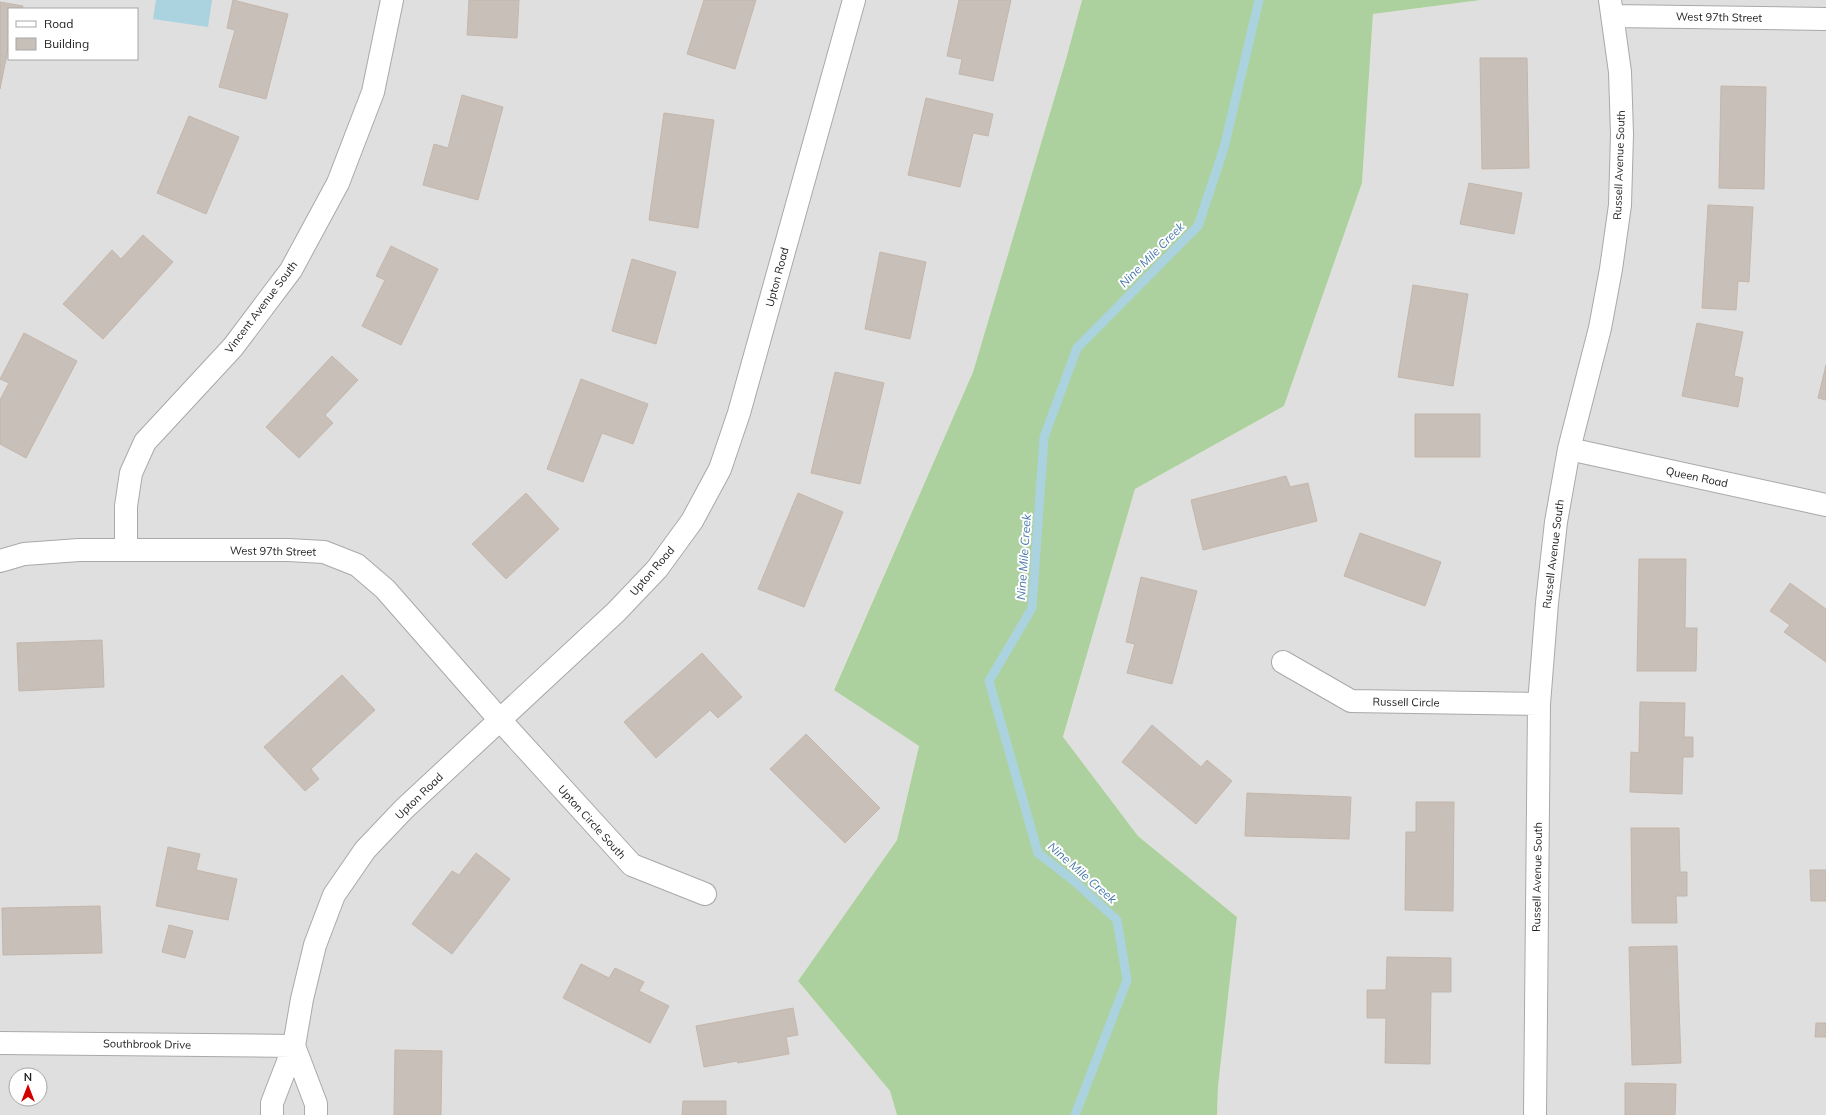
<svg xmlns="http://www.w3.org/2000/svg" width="1826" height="1115" viewBox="0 0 1826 1115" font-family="Mulish,sans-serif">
<rect width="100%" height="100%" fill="#f2efe9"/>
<path fill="#e0dfdf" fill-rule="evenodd" d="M0 0H1082L1066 59 973 372 834 689 919 746 897 840 798 981 890 1091 897 1115H0ZM9 9H137V59H9ZM16 1075H40V1099H16Z
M1481 0H1826V1115H1217L1218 1087 1237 917 1138 836 1063 738 1135 489 1284 406 1362 183 1373 14Z"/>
<path fill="#add19e" d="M1082 0H1481L1373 14 1362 183 1284 406 1135 489 1063 737 1138 836 1237 917 1218 1087 1217 1115H897L890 1091 798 981 897 840 919 746 834 690 973 372 1066 59Z"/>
<path fill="#aad3df" d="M156 0H212L208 27 153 19Z"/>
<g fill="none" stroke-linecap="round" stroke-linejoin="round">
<path stroke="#aad3df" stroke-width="9" d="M1075 1115 1127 980 1117 920 1074 881 1038 853 989 681 1032 608 1044 437 1077 348 1198 226 1224 148 1259 0"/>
</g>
<path fill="#c7bfb8" stroke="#c4b6ab" d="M233 0 288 14 266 99 219 87 235 30 227 28Z
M469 0H519L517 38 467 35Z
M704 0H756L735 69 687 54Z
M959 0H1011L993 81 959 74 962 59 947 56Z
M0 2 23 6 22 9H9V44L0 89Z
M1480 58H1527L1529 168 1482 169Z
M1721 86 1766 87 1764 189 1719 188Z
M462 95 503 107 478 200 423 185 434 144 448 148Z
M926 98 993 114 988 136 973 133 960 187 908 175Z
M664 113 714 120 698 228 649 220Z
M189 116 239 137 206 214 157 193Z
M1469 183 1522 193 1514 234 1460 224Z
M1708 205 1753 207 1749 282 1738 281 1736 310 1702 308Z
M143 235 173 262 103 339 63 304 112 250 121 259Z
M391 246 438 269 401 345 362 326 385 280 376 276Z
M880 252 926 262 910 339 865 329Z
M632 259 676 272 656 344 612 331Z
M1413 285 1468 294 1453 386 1398 377Z
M1697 323 1743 332 1734 376 1743 378 1738 407 1682 396Z
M24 333 77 361 26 458 0 444V400L9 383 0 379Z
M332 356 358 380 325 415 333 423 299 458 266 427Z
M1826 365V400L1818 398Z
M835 372 884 383 860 484 811 473Z
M581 379 648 404 633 444 602 433 583 482 547 469Z
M1415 414H1480V457H1415Z
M1286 476 1290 487 1308 483 1317 521 1203 550 1191 500Z
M526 493 559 529 506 579 472 544Z
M798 493 843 512 804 607 758 589Z
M1360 533 1441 562 1425 606 1344 576Z
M1639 559H1686L1685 628H1697L1696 671H1637Z
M1141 577 1197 591 1172 684 1127 673 1135 644 1126 642Z
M1790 583 1826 609V662L1784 632 1790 625 1770 611Z
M102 640 104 687 19 691 17 643Z
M702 653 742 697 718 718 710 710 656 758 624 722Z
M342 675 375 710 311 769 319 779 305 791 264 747Z
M1640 702 1685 703 1684 737H1693V757H1683L1682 794 1630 792 1631 752 1639 753Z
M1152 725 1201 767 1207 760 1232 781 1196 824 1122 762Z
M806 734 880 808 845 843 770 769Z
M1247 793 1351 797 1349 839 1245 836Z
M1416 802H1454L1453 911 1405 910 1406 832H1416Z
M1631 828H1679L1680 872H1687V896H1676L1677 923H1632Z
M168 847 200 854 196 870 237 879 228 920 156 906Z
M476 853 510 879 452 954 412 924 452 871 459 875Z
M1810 870H1826V901H1811Z
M100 906 102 953 3 955 2 908Z
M169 925 193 931 185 958 162 952Z
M1677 946 1681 1063 1632 1065 1629 947Z
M1387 957 1451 958V992H1431L1430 1064 1385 1063 1386 1018H1367V990H1386Z
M581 964 609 978 615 968 644 982 639 991 669 1006 650 1043 563 998Z
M793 1008 798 1035 786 1037 789 1054 738 1063 737 1061 704 1067 696 1026Z
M1816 1023H1826V1037H1815Z
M395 1050 442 1051 441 1115H394Z
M1625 1083 1676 1084 1675 1115H1625Z
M683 1101H726V1115H682Z"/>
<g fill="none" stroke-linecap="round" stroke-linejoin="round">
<g stroke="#a9a9a9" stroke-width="24">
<path id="street" d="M1613 16 1826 19
M1569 449 1826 505
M126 550V506L131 473 145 442 233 347 291 270 338 183 373 92 392 0
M0 561 24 554 79 550H288L324 552 357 565 385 589 500 720 632 865 705 894
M1283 662 1351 701 1539 704
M0 1043 294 1046
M294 1046 316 1104V1115
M272 1115V1103L294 1046 302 999 315 945 334 895 365 850 404 809 616 612 657 569 692 521 720 469 739 413 854 0
M1535 1115 1539 704 1547 603 1556 522 1569 449 1600 328 1611 269 1620 205 1622 134 1620 72 1610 0"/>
</g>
<use href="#street" stroke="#fff" stroke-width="22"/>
</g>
<g text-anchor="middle" stroke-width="4" stroke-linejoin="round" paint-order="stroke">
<g font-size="11" fill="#222" stroke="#fff">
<text transform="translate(1719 17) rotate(1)" y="4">West 97th Street</text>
<text transform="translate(1619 165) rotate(-88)" y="4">Russell Avenue South</text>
<text transform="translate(777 277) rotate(-75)" y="4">Upton Road</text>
<text transform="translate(261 307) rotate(-53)" y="4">Vincent Avenue South</text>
<text transform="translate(1697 477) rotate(12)" y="4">Queen Road</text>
<text transform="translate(273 551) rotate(1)" y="4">West 97th Street</text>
<text transform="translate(1553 554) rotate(-83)" y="4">Russell Avenue South</text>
<text transform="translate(652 571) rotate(-49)" y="4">Upton Road</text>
<text transform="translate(1406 702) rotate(1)" y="4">Russell Circle</text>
<text transform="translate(419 796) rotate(-44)" y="4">Upton Road</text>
<text transform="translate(592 822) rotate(48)" y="4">Upton Circle South</text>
<text transform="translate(1537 877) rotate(-89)" y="4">Russell Avenue South</text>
<text transform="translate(147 1044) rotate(1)" y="4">Southbrook Drive</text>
</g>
<g font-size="12" font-style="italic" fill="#4a7aab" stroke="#fff">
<text transform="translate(1152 255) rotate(-45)" y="4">Nine Mile Creek</text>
<text transform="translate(1024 557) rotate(-86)" y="4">Nine Mile Creek</text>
<text transform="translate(1082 873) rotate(41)" y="4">Nine Mile Creek</text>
</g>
</g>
<rect x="8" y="8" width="130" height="52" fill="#ffffff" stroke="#a7a7a7"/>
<rect x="16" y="21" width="20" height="6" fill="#ffffff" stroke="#a7a7a7"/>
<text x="44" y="28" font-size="12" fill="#222222">Road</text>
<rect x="16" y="38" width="20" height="12" fill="#c7bfb8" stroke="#a7a7a7"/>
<text x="44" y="48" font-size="12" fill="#222222">Building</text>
<g transform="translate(28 1087)"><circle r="19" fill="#ffffff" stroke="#a7a7a7"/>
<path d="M0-3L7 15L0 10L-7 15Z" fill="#d40000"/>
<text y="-6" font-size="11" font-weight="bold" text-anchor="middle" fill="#222222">N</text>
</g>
</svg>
